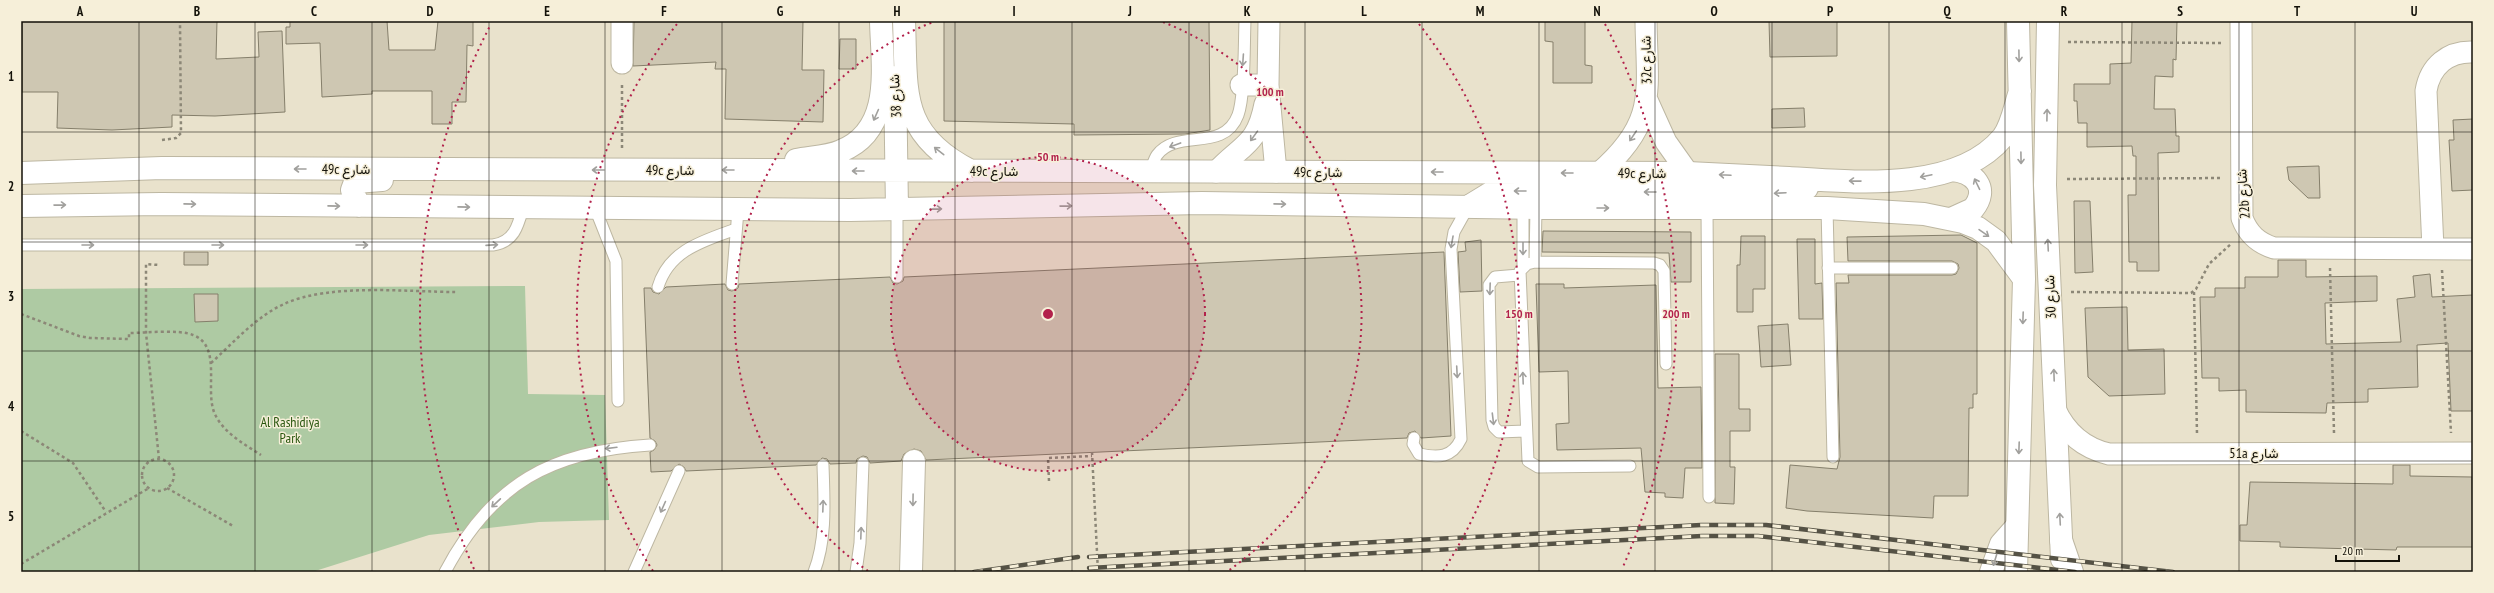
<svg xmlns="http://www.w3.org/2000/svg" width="2494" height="593" viewBox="0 0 2494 593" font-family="'PT Sans Narrow',Vazirmatn,sans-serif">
<rect width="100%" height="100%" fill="#e9e2cc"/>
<path fill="#aecaa3" d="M525 286 528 394 605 395 609 520 539 522 429 535 312 572H21V289Z"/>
<path fill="#cec7b2" stroke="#857f6b" d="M22 21H217L216 59 259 57 258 32 282 31 285 112 215 116 172 115V127L112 130 57 128 58 92H22Z
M290 21H387L389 50H435L438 21H473V46L467 45 466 102H452V124H432V91H372V94L322 97 320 43 286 44V27H290Z
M634 21H803L802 70H824L823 122 725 119 726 69H715L716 62 633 66Z
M944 21H1209L1210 130 1185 134 1074 135V124L944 121Z
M1545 21H1585V65L1592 66V83H1553V42L1545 41Z
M1769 21H1837V56L1770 57Z
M2132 21H2177L2176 60 2173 59V77L2155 76 2154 109H2175L2176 136H2179V152L2158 153 2159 271H2137V262H2129L2128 195H2136V156H2133L2132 146 2087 147V123H2078L2077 101H2074V84H2110V64L2131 63Z
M840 39H856V69H839Z
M1804 108 1805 127 1772 128V109Z
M2473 119V190L2452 191 2449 140H2454L2453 120Z
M2319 166 2320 198H2308L2289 180 2287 167Z
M2074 201H2090L2093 272 2075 273Z
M1543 231 1691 232V282H1671L1669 253 1542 252Z
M1961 235 1977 243V394H1973V408H1969L1968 496H1934L1933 518 1807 511 1786 508 1790 465 1837 469 1840 457 1836 283H1849L1848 275H1952L1956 274 1959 268 1958 264 1952 261H1848L1847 237Z
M1741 236H1765V289H1753V312H1737V265H1740Z
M1797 239H1815V284L1822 283 1823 319H1799Z
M1481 240 1482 291 1460 292 1458 252 1466 251 1465 242Z
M184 252H208V265H184Z
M1444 252 1451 436 1421 438 1415 431 1409 433 1407 438 926 460 921 451 914 449 904 454 901 461 870 463 867 457 863 456 857 459 856 463 830 464 827 459 822 458 816 465 686 471 684 467 679 464 671 471 651 472 650 452 654 450 657 445 655 441 650 438 644 288H651L653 292 659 294 666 287 725 284 728 290 732 291 738 288 739 284 890 277 893 283 897 284 903 281 904 277Z
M2278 260H2306V277L2377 276V301L2325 303 2326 344 2401 342 2397 299 2415 297 2413 276 2430 274 2432 297 2473 295V411H2451L2448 343 2417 345 2418 387 2368 389V402L2327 403 2326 413 2246 412V390L2219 391V378H2202L2200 297H2215V288H2245V277H2278Z
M1536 284H1564V288L1656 285 1658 388 1701 387 1702 468H1685L1683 498 1665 497V493L1645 492 1641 448 1557 450 1556 424 1569 423 1568 371 1539 372Z
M194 294H218V321L195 322Z
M2127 307 2128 350 2164 349 2165 394 2109 396 2088 377 2085 308Z
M1788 324 1791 365 1761 367 1758 326Z
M1715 354H1739V409H1750V431H1730V467H1735L1734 504 1715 503Z
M2393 465H2410V476L2472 477 2473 547H2397L2396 550 2280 547V542L2240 541V525H2247L2250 482 2393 484Z"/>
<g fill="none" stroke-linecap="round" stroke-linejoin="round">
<g stroke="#bdb7a2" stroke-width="13">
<path id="lane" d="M1150 172C1152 167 1154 159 1157 155 1177 128 1224 153 1238 115 1245 96 1244 44 1245 21
M595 208 616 261 618 401
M1707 208 1709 497
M1827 208 1833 457
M21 245H493C514 242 518 226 523 208
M1535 262 1536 208
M1523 267V208
M1828 268H1952
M1519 275 1495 277 1489 285 1492 420 1494 427 1499 432 1525 431
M897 277V210
M732 284 738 210
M658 287C669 250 703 241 736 229
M1414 438 1413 444 1419 454C1438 458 1452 458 1461 439L1451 249 1454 232 1468 207
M1630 466 1538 467 1528 461 1520 271 1527 264 1535 262 1654 263 1660 265 1664 271 1666 364
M445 572C492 483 552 451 650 445
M634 572 679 471
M814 572C827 539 824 499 823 465
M856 572 860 543 863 463"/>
</g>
<g stroke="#bdb7a2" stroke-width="23">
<path id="street" d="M622 21V63
M1269 21 1268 85 1276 172
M2241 21 2242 218C2248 234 2258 243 2274 248L2473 249
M1241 85H1268
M1647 100 1666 142 1688 173
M1216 172C1242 144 1257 146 1265 104
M1599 173C1658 122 1647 92 1646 21
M2433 249 2426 91C2430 66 2448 51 2473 52
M2055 409C2066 433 2083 448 2109 454L2473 453"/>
</g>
<g stroke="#bdb7a2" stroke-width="24">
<path id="secondary" d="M904 21C907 92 898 134 971 171
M2048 21 2045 185 2062 559
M895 77 897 210
M796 160C811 157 827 157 841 151 894 130 882 66 881 21
M21 173 162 168 1688 173C1722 175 1755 176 1789 178 1853 182 1957 193 2003 137 2012 125 2015 106 2020 91
M1471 205 1489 194 1512 191 1780 193 1807 188
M21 206 161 204 850 210 1202 203 1536 208H1827L1924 214 1963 222 1978 228 1996 241 2024 279
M359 206 352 190 355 182 382 180
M1951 219 1973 209C1990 188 1974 172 1952 170
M2016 572 2024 279 2018 21"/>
</g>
<g stroke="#bdb7a2" stroke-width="24">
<path id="primary" d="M2061 540 2072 572
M1991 572 2001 544 2017 526"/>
</g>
<g stroke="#bdb7a2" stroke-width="24">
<path id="highway" d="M911 572 914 461"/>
</g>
<path stroke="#8c8777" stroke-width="2.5" stroke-dasharray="3 3" stroke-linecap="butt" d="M2068 42 2221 43
M162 140 176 138 181 133 180 21
M622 148V83
M2067 179 2222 178
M2330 268 2334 433
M2442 270 2451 433
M2071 292 2191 293 2196 289 2209 264 2232 243
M2194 292 2197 434
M21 314 79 336 90 338 129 339V333C146 333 179 329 193 335 222 346 205 388 214 412 222 432 244 444 261 455
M211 363C233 343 257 316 284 304 330 283 407 292 457 292
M21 431 73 463 106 512
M1092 452 1098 572
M159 459 146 333V264L159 265
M142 475a16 16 0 1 1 32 0a16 16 0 1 1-32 0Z
M1049 481 1048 458 1092 456
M167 488 233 526
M21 564 149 488"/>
<use href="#lane" stroke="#fff" stroke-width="11"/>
<use href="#street" stroke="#fff" stroke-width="21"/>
<use href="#secondary" stroke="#fff" stroke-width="22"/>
<use href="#primary" stroke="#fff" stroke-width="22"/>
<use href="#highway" stroke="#fff" stroke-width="22"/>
<g stroke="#555245" stroke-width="4.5">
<path id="rail" d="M1089 557 1701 525H1766L2173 572
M1089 568 1702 536H1758L2075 572
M974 572 1078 557"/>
</g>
<use href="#rail" stroke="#f6efd9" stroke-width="3" stroke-dasharray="9" stroke-linecap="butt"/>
</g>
<defs><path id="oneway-shaft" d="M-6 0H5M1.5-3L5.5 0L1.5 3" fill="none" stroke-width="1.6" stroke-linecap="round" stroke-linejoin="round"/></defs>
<g stroke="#a1a09d">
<use href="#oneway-shaft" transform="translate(2019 56) rotate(89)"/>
<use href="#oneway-shaft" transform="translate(1243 60) rotate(94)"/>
<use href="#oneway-shaft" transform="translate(876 115) rotate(114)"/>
<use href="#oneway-shaft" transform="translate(2047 115) rotate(-89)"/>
<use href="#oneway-shaft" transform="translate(1254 136) rotate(126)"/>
<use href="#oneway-shaft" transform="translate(1633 136) rotate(124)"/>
<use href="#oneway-shaft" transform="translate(1175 145) rotate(160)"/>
<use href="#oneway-shaft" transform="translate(939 151) rotate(-142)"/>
<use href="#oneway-shaft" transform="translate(2021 158) rotate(89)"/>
<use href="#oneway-shaft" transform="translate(300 169) rotate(-180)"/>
<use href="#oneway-shaft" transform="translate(598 170) rotate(-180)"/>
<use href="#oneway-shaft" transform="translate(728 170) rotate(-180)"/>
<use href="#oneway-shaft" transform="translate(858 171) rotate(-180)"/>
<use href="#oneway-shaft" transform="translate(1437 172) rotate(-180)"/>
<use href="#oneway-shaft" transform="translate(1567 173) rotate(-180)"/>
<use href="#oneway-shaft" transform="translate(1725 175) rotate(-177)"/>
<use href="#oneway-shaft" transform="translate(1926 176) rotate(168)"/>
<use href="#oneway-shaft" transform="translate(1855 181) rotate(-179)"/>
<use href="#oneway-shaft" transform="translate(1977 184) rotate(-116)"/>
<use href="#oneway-shaft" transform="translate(1520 191) rotate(-180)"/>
<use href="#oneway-shaft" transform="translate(1650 192) rotate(-180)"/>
<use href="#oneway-shaft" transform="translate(1780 193) rotate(177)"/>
<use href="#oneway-shaft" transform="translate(190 204) rotate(1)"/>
<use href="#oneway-shaft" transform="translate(1280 204) rotate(1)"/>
<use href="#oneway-shaft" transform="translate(60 205) rotate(-1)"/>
<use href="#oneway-shaft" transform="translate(334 206) rotate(1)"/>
<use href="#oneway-shaft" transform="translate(1066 206) rotate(-1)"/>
<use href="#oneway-shaft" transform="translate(464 207) rotate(1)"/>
<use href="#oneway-shaft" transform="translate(1603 208)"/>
<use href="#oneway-shaft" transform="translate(936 209) rotate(-1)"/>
<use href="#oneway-shaft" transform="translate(1984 233) rotate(35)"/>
<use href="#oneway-shaft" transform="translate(1452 242) rotate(100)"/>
<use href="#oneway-shaft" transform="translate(88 245)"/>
<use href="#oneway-shaft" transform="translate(218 245)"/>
<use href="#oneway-shaft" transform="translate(362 245)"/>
<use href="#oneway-shaft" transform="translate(492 245) rotate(-4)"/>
<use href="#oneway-shaft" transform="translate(2048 245) rotate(-93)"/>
<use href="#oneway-shaft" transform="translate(1523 249) rotate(90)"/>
<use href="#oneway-shaft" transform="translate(1490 289) rotate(92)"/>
<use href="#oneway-shaft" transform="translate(2023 318) rotate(92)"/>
<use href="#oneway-shaft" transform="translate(1457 372) rotate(87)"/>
<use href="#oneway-shaft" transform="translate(2054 375) rotate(-92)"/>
<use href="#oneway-shaft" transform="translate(1523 378) rotate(-92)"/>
<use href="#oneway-shaft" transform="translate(1493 419) rotate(83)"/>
<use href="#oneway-shaft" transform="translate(611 448) rotate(173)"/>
<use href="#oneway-shaft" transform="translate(2019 448) rotate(92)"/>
<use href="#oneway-shaft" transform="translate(913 500) rotate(91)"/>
<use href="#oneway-shaft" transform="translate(496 503) rotate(137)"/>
<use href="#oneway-shaft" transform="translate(823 506) rotate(-88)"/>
<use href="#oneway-shaft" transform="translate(663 507) rotate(114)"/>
<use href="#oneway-shaft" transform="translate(2060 519) rotate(-93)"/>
<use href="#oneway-shaft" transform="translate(861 533) rotate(-88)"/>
<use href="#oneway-shaft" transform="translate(1995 560) rotate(107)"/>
</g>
<path fill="none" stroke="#131109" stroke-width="1" stroke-opacity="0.55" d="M139 21V572M255 21V572M372 21V572M489 21V572M605 21V572M722 21V572M839 21V572M955 21V572M1072 21V572M1189 21V572M1305 21V572M1422 21V572M1539 21V572M1655 21V572M1772 21V572M1889 21V572M2005 21V572M2122 21V572M2239 21V572M2355 21V572M21 132H2473M21 242H2473M21 351H2473M21 461H2473"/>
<circle cx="1048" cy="314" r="157" fill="#b2214b" fill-opacity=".12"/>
<g fill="none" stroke="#b2214b" stroke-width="2" stroke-dasharray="2 4">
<circle cx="1048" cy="314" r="157"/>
<path d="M868 571A314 314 0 0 1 933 22M1163 22A314 314 0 0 1 1228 571"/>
<path d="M653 571A471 471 0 0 1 677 24M1419 24A471 471 0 0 1 1443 571"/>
<path d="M474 569A628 628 0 0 1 491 24M1605 24A628 628 0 0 1 1622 569"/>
</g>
<g text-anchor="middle" stroke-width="3" stroke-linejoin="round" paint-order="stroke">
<g font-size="14" fill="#131109" stroke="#f6efd9">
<text transform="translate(1646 60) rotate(-91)" y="5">32c شارع</text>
<text transform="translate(895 96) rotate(-93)" y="5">شارع 38</text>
<text x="346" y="174">49c شارع</text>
<text x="670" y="175">49c شارع</text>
<text x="994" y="176">49c شارع</text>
<text x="1318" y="177">49c شارع</text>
<text x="1642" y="178">49c شارع</text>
<text transform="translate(2243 194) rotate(-94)" y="5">22b شارع</text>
<text transform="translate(2050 297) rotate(-92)" y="5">شارع 30</text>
<text x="2254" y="458">51a شارع</text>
</g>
<g font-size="14" fill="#29560e" stroke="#f6efd9">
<text x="290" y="427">Al Rashidiya<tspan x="290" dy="16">Park</tspan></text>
</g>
</g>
<circle cx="1048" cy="314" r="6" fill="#b2214b" stroke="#f6efd9" stroke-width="2"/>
<g font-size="12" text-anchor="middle" font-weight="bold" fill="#b2214b" stroke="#f6efd9" stroke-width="3" stroke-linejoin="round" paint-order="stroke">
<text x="1270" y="96">100 m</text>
<text x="1048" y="161">50 m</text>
<text x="1519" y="318">150 m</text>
<text x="1676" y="318">200 m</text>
</g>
<rect width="2494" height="593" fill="none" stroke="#f6efd9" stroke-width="44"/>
<path d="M2336 555v6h63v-6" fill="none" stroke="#131109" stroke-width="2"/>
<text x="2342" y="555" font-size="12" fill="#131109" stroke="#f6efd9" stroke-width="3" paint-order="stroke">20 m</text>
<rect x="22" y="22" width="2450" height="549" fill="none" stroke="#131109" stroke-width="1.5"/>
<g font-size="13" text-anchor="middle" font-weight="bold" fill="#131109">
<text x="80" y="16">A</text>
<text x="197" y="16">B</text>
<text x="314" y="16">C</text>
<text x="430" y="16">D</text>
<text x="547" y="16">E</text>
<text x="664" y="16">F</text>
<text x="780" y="16">G</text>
<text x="897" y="16">H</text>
<text x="1014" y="16">I</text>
<text x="1130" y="16">J</text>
<text x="1247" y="16">K</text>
<text x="1364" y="16">L</text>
<text x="1480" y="16">M</text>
<text x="1597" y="16">N</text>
<text x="1714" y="16">O</text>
<text x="1830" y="16">P</text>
<text x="1947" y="16">Q</text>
<text x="2064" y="16">R</text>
<text x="2180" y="16">S</text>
<text x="2297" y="16">T</text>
<text x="2414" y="16">U</text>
<text x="11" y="81">1</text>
<text x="11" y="191">2</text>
<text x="11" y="301">3</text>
<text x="11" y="411">4</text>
<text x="11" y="521">5</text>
</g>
</svg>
